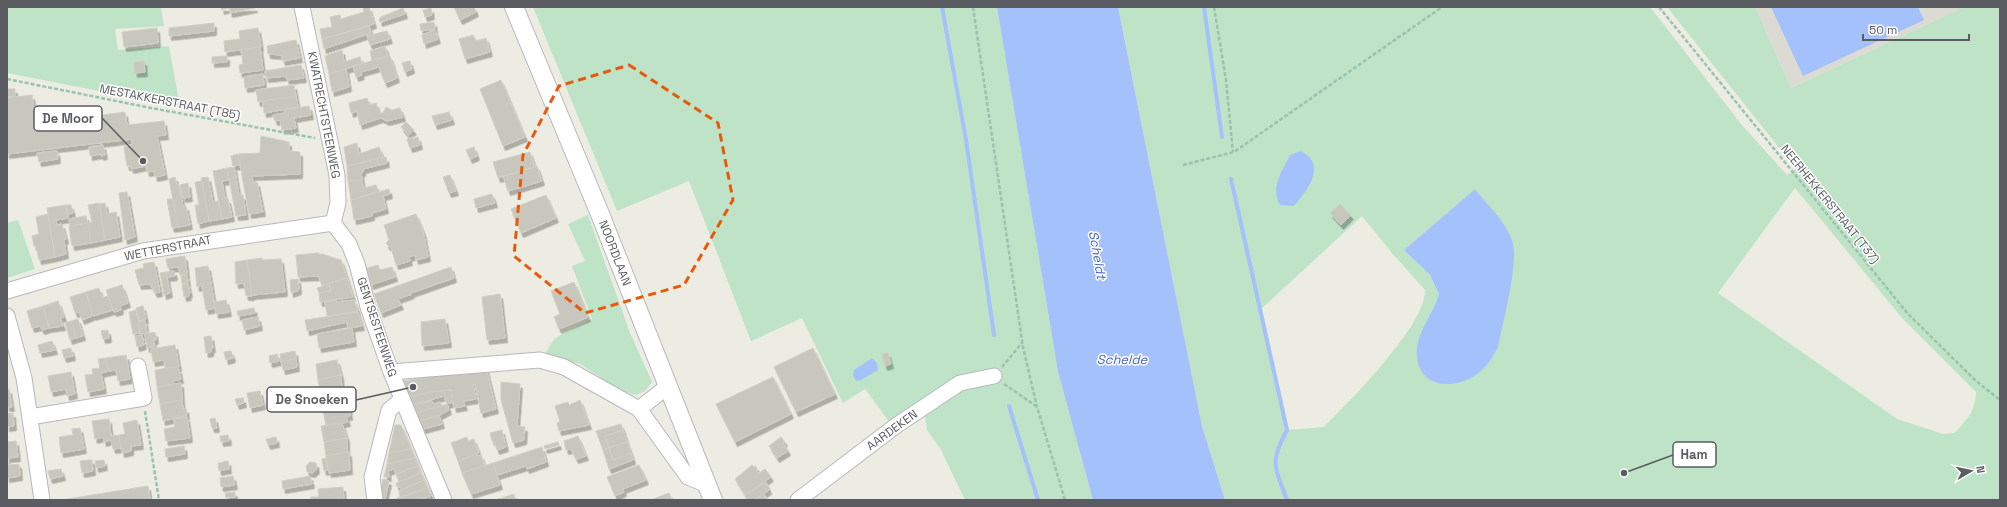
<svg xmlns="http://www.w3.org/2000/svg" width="2007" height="507" viewBox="0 0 2007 507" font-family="'Space Grotesk',sans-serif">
<defs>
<filter id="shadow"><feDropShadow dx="2.5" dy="4.5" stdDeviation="0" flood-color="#0004"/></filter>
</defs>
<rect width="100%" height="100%" fill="#ecece2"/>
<path fill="#dbdbd4" d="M1755 7H1964L1791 88Z"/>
<path fill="#bfe3c7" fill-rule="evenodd" d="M7 7H161L164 26 115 29 118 50 169 46 180 107 7 73Z
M533 7H997L1058 372 1093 500H965L940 448 927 430 925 416 890 423 865 389 843 403 802 318 751 341 689 181 617 211Z
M1118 7H1650L1741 124 1787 175 1796 169 1667 7H1755L1791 88 1964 7H2000V500H1225L1202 426ZM1795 188 1903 319 1976 392C1975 412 1968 418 1955 433L1943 434 1897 419 1718 293ZM1475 189 1489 207 1418 362C1416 334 1432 319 1439 294L1430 275 1404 250ZM1362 216 1391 252 1425 290C1426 325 1349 402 1324 427L1287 430 1260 310Z
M588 215 630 333 652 382 645 391 636 395 622 391 580 364 545 354 555 338 592 319 572 266 585 261 568 224Z
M18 220 35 269 7 278V223Z"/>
<path fill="#a4c1fb" d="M997 7H1118L1202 426 1225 500H1093L1058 372Z
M1771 7H1918L1924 20 1803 76Z
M1301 151C1328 165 1307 190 1294 206L1280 205C1270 188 1282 171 1290 155Z
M1475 189C1487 205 1508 223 1513 244 1518 265 1503 323 1498 347 1493 357 1486 368 1476 375 1450 392 1415 386 1417 350 1418 330 1434 313 1439 294L1430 275 1404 250Z
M872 358 877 363 878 370 861 380 856 381 853 375 854 370Z"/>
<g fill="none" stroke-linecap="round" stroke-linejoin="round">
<path stroke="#a4c1fb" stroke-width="4" d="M942 7 966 140 994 335
M1204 7 1222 137
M1231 179 1287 430C1269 463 1275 467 1287 500
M1009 406 1038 500"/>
</g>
<path fill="#c7c7be" stroke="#d1cfc1" filter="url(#shadow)" d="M221 7H255V8L230 13 229 8 222 10Z
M369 7 374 24 322 39 320 29 332 27 330 17 340 15 341 19 364 12 363 8Z
M454 7H474L476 12 460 20Z
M403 8 405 14 380 22 379 19 381 17Z
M431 8 432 15 425 17 423 10Z
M434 22 435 29 421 31 420 24Z
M214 23V31L169 36V28Z
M369 26 371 33 324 49 322 39Z
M157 28 158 43 124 47 122 32Z
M258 28 261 47 225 52 224 41 240 39 239 31Z
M435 30 438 39 424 44 422 35Z
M387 31 390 39 370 45 367 36Z
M473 35 476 41 486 38 490 52 465 59 459 39Z
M296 40 300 58 283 61 281 55 268 54 267 46Z
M385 46 388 56 372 61 370 51Z
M260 47 263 70 240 73 239 65 243 64 241 50Z
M342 50 344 62 360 57 362 64 329 74 325 56Z
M227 56V62L212 63V57Z
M390 56 397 78 385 83 379 67 361 72 362 75 356 77 353 66Z
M144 61 145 72 135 73 134 62Z
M410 61 412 69 405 72 402 63Z
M301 65 304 78 287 80 286 76 266 78 265 71Z
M346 69 349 87 332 92 329 74Z
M263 74 264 85 245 88 244 77Z
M501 80 525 137 503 146 480 89Z
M294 85 296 96 258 102 256 90Z
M8 89H15V96L7 97Z
M32 95 35 116 93 109 94 116 125 112 127 125 164 121 166 135 157 136 165 175 155 177 154 171 147 172 146 166 131 169V166H127L124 147 132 145V139L7 154V98Z
M296 96 298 107 264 113 263 101Z
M367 98 369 105 376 103 379 113H383L386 107 392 110 400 108 403 117 387 121 381 118 360 125 357 111 351 113 349 103Z
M309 106 311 115 294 118 296 128 282 130 280 120 275 121 273 115 285 113 284 110Z
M449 112 452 120 435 125 432 116Z
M406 122 414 130 408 135 401 127Z
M261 136 289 142V151L300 152V174L252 176 253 183 257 182 263 212 249 214 238 154 260 153Z
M413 137V139L418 137 420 145 410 148 407 139Z
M357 143 359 154 379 147 383 158 347 166 344 147Z
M103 145 105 155 101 156V154L90 156 89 147Z
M474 147 477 156 470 159 466 150Z
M57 151 58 159 39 162 37 153Z
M530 152 535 167 498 178 493 162Z
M238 154 240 165 233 166 231 156Z
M386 157 387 163 363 169V172H361L362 180 348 181 347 166Z
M537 166 542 181 508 191 503 176Z
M234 167 239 195H243L246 215 236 216 227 168Z
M227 168 229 180 222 181 225 199H228L232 217 222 219 213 171Z
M450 175 456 191 449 193 443 177Z
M175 177 177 185H179L183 207 186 206 190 225 178 227 169 179Z
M208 177 213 202 218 201 222 219 209 221 201 178Z
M362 180 363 188 376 185 378 191 351 200 348 181Z
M202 181 209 221 198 224 195 205H199L195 182Z
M188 183 190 197 183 198 180 185Z
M389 189 390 194 383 196 386 209 372 213V216L354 220 351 200Z
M127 192 135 237 125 240 119 193Z
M492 194 495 203 476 208 474 199Z
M546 195 556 218 521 233 511 209Z
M167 199H173L178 227 172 228Z
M99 203 105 240 91 243 88 223 92 222 88 205Z
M105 203 107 214 116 212 120 237 105 240 99 204Z
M1340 204 1351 215 1341 225 1330 213Z
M66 205 68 218 56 220 57 225 62 224 66 239 64 240 66 254 55 257 47 208Z
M66 205H71L73 213 68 214Z
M48 214 55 257 39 260 36 246H34L32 236 39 234 36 217Z
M416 214 423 231 428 257 416 260 415 255 409 257 410 261 396 265 391 247 388 246 386 243 389 240 384 225Z
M86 216 87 223 70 226 69 219Z
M88 223 91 243 72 246 69 226Z
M319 253V255L322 254 341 260 347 278 322 285 318 276 298 277 296 255Z
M185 256 187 274 180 275 179 267 168 268 166 259Z
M262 258V260L281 259 285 292 252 295 247 260Z
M247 260 252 296H246L244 283 236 284 235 262Z
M154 262 160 292 155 293 150 284 139 285 135 270 144 268 143 264Z
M378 265 380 270 392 267 395 277 371 285 367 268Z
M208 266 215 308 206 310 202 286 197 287 195 268Z
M451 267 454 278 411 293 412 294 398 299 401 305 381 313 374 294Z
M174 271 175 276 167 277 166 272Z
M166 272 170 293 164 295 160 273Z
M187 275 188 283 182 284 181 276Z
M347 278 353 297 320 302 319 293 331 291 329 283Z
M298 279 299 290 291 293 290 280Z
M574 282 588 317 559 329 554 317 560 314 551 291Z
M188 284 190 293 188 294 189 296 184 297 182 285Z
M329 284 331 291 319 293 317 288Z
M122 285 128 303 120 306 121 310 114 312 106 290Z
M99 288 102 298 108 296 113 310 93 316 86 292Z
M86 292 92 313 91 314 92 316 82 320 79 312 75 313 70 297Z
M500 294 505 338 487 340 482 297Z
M226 300 229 312 216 314 214 302Z
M336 300V302L354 300 358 311 327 316 325 302Z
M58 301 64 317 60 318 63 326 49 328 43 306Z
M43 306 49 328 42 330 40 326 32 328 27 311Z
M143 306 146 319 139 321 136 308Z
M254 308 255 313 238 316 237 311Z
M136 310 140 333 133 334 129 312Z
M358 312 362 326 348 328 347 322 307 331 305 320Z
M258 317 260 326 244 330 242 320Z
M78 319 83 336 76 338 71 321Z
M445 319 449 343 422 346 421 322Z
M71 321 76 338 70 340 65 323Z
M145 321 147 333 140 334 138 322Z
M352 328 354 342 319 348 317 334Z
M108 330 109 338 103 339 101 331Z
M155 332 156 340H153L155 346 147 348 145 334Z
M142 335 144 345 137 347 135 336Z
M211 336 213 348 211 349V352L206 353 204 337Z
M52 341 55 350 40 353 38 345Z
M175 345 179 367 165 368 164 360 153 362 151 349Z
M71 348 73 356 64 358 62 350Z
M813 348 835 394 796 412 774 367Z
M231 351 233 358 226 360 224 352Z
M295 351 296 359 281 361 280 354Z
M888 353 891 364 885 366 882 354Z
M277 354 279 361 270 363 269 356Z
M126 355 130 379 118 381 116 370 109 371 106 358Z
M106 358 109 371 101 373 104 389 88 392 85 375 93 374 92 369 100 368 98 359Z
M296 359 297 367 283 370 281 361Z
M337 360 341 375 318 380 316 364Z
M175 367 179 369 181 379 173 381V384L157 387 155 370Z
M486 368 496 409 481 413 475 384 473 385 476 399 463 401 465 406 454 408 451 390 430 392 410 397 403 381Z
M71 372 75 394 67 396 66 389 51 392 48 376Z
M341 375 342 390 321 394 318 380Z
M773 377 791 414 735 442 716 404Z
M501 382 520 384 517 426 525 427 524 440 513 443 501 400Z
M181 383 182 400 160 404 157 387Z
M9 389 12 407H7V390Z
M451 390 453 402 447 404 444 396 413 405 410 397 430 392Z
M260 391 263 405 250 408 247 393Z
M243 398 244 403 237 405 235 399Z
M182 400 183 409 186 408 187 415 163 421 160 404Z
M580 400 589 425 559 431 557 423 560 422 555 406 568 402 569 405Z
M432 401 434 404 440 402 442 406 416 413 413 405Z
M447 404 449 410 438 416 419 421 416 413Z
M349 406 350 416H346L348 422 326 426 323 410Z
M13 413 14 426 7 427V414Z
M439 415 442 424 423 429 419 421Z
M187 417 190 438 166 441 164 429 175 427 174 419Z
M215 418 217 428H212L210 419Z
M109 419 111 436 119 435 121 448 113 449 111 440 104 442 103 437 95 439 92 421Z
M137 420 141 445 131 446V451L122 453 119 435 125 434 123 423Z
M342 423 347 438 324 442 321 426Z
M621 424 623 430 605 436 609 448 603 450 596 431Z
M395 425H401L411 449 389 453Z
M80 428 84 449 61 453 59 437 73 435 72 429Z
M502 430 506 447 497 450 494 441H492L490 433Z
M623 430 627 442 609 448 605 436Z
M228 435 229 441 221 442 220 436Z
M578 436 586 456 576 459 571 449 566 450 564 441Z
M276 437 277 443 268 445 266 439Z
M467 437 468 441 474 439 479 453 458 461 451 443Z
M781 437 785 442 783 443 788 451 777 458 769 446Z
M347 438V452L326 456 324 442Z
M16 441 18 457 7 458V442Z
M558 442 559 445 545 449 544 446Z
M627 442 631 453 613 460 609 448Z
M184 446 185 454 166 457 165 449Z
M542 447 546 462 527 469 526 466 497 475 493 463Z
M609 448 613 460 631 453 633 460 609 469 603 450Z
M411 449 415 458 387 464 389 453Z
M347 452H349L350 470 329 473 326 456Z
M477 454 478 456 481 455 485 466 462 473 458 461Z
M7 458 8 465 19 464 20 476 7 478Z
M326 458 328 470 324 471 322 459Z
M415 458 418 466 396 474 394 469 388 471 389 477H384L387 464Z
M89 460H92L93 471 82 473 80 461Z
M104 460 105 466 96 468 95 461Z
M228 461 229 469 219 471 218 463Z
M310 462 316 463 317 469 313 473 307 472 306 466Z
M493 463 500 485 471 494 462 473Z
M639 465 646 480 623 489 624 492 615 496 607 477Z
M752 465 754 467 756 466 758 474 765 469 771 477 745 495 735 479Z
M418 466 421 473 399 482 396 474Z
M61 469 63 476 50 479 48 471Z
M421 473 424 480 401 490 400 486 397 487 396 483Z
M233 476 235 485 221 487 220 478Z
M310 476 312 484 283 489 282 481Z
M383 479 389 481 385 499 379 498Z
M424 480 428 488 400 498 399 491Z
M766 482 769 490 754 500H749L745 495Z
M148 486 150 500H67V499Z
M343 487 344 500H311V497H319L318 489Z
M428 488 431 496 420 500H397V498Z
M235 492V497L226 498 225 493Z
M669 493 672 500H651Z
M514 494 515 499 494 500 502 498Z
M764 494 768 500H754Z"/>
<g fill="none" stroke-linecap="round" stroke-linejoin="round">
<g stroke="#b7b8be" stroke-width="17">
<path id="minor" d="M302 7 337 175 338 203 333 223
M333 223 349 244 357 264 368 307 391 372 444 500
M7 291 143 251 333 223
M7 316 24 378 42 500
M391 372 540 360 564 367 639 409 688 477 707 485
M639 409 668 386
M30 417 144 398 138 366
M375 500 372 477 389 410 401 400
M798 500 897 425 960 383 994 376"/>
</g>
<g stroke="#b7b8be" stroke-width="20">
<path id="tertiary" d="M514 7 600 214 713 500"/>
</g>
<path stroke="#99c3af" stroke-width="2.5" stroke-dasharray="4 2" stroke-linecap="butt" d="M973 7 1023 347 1037 407 1065 500
M1214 7 1226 80 1233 152
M1659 7 1908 314 1975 380 2000 400
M7 79 151 108 315 138
M1183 165 1234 152 1442 7
M1002 367 1022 343
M1004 384 1036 406
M145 411 159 500"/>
<use href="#minor" stroke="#fff" stroke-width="15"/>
<use href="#tertiary" stroke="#fff" stroke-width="18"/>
</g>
<path fill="none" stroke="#e8590c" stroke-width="3" stroke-dasharray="8 5" stroke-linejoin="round" d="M629 65 718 123 733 200 684 285 585 313 514 256 523 155 559 86Z"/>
<g text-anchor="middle" stroke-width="3" stroke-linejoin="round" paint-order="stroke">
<g font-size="12" fill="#5a5c62" stroke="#fff">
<text transform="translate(170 102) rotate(11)" y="4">MESTAKKERSTRAAT (T85)</text>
<text transform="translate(324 115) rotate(79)" y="4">KWATRECHTSTEENWEG</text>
<text transform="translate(1830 204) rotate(51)" y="4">NEERHEKKERSTRAAT (T37)</text>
<text transform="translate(168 248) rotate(-11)" y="4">WETTERSTRAAT</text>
<text transform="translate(615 253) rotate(69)" y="4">NOORDLAAN</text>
<text transform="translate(377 327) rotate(72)" y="4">GENTSESTEENWEG</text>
<text transform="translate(892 430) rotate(-36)" y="4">AARDEKEN</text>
</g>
<g font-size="13" font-style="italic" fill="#4866bd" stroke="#fff">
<text transform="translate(1098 255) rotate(80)" y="5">Scheldt</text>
<text x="1122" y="364">Schelde</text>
</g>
</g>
<path fill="none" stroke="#5a5c62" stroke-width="1.5" d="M143 161L102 118M413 387L356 400M1624 473L1673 455"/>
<g fill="#5a5c62" stroke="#fff" stroke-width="1.5">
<circle cx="143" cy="161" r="4"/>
<circle cx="413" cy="387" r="4"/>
<circle cx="1624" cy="473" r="4"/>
</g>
<g fill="#fff" stroke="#5a5c62" stroke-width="1.5">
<rect x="34" y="106" width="68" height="25" rx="4"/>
<rect x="267" y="387" width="89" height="25" rx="4"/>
<rect x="1673" y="442" width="43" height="25" rx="4"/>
</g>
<g font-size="13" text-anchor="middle" font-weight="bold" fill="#5a5c62">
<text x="68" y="123">De Moor</text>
<text x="312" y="404">De Snoeken</text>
<text x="1694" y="459">Ham</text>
</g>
<rect width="2007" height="507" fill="none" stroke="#5a5c62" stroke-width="16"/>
<g transform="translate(1971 471) rotate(81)" stroke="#ffffff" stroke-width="3" paint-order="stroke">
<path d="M0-3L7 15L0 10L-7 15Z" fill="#5a5c62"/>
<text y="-6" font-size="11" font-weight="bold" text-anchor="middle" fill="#5a5c62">N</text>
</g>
<path d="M1863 34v6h106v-6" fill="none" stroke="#5a5c62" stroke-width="2"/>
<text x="1869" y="34" font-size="12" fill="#5a5c62" stroke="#ffffff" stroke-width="3" paint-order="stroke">50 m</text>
</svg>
